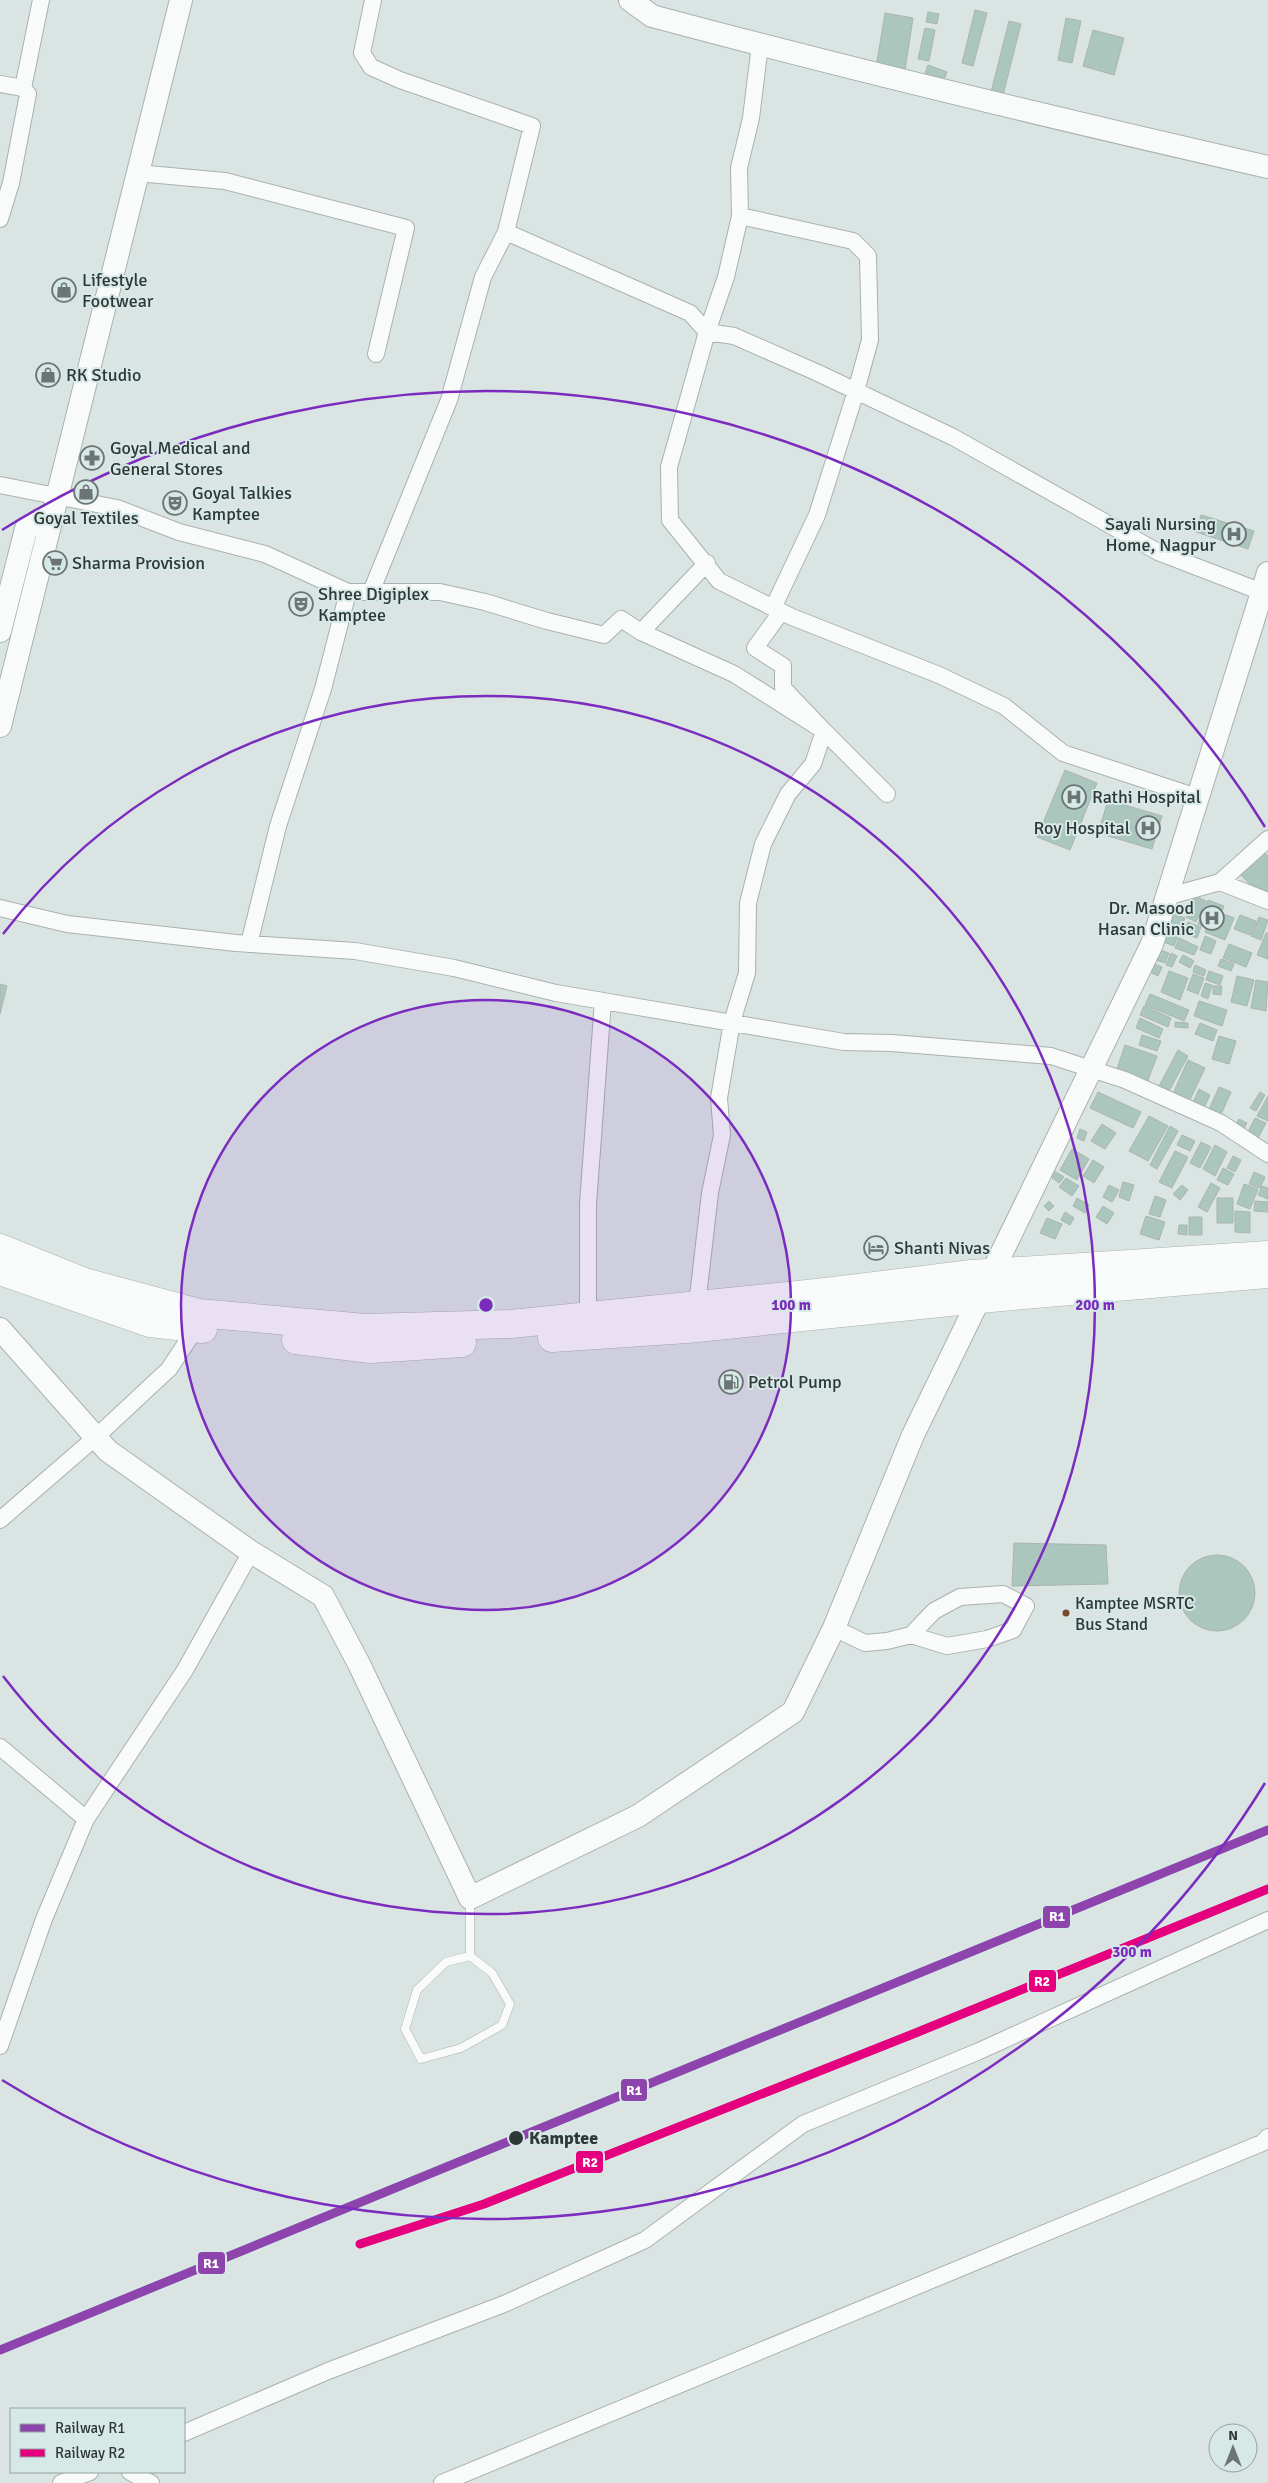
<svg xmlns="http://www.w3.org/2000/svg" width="1268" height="2483" viewBox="0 0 1268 2483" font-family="Signika,sans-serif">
<rect width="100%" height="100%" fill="#dae5e3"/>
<path fill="#abc6bd" stroke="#abb4b1" d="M975 10 987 13 973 66 962 63Z
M928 12 939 14 937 24 926 22Z
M885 13 913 18 904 77 875 73Z
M1066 18 1081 21 1072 63 1058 60Z
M1009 21 1021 24 1003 95 991 92Z
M925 28 935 30 929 61 918 59Z
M1093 30 1124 38 1114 75 1083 66Z
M928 65 947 72 943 82 924 76Z
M1201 515 1254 531 1248 549 1196 532Z
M1065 770 1097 783 1070 850 1037 837Z
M1108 800 1162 816 1152 849 1098 833Z
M1262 849 1268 856V893L1263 898 1238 872Z
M1195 896 1206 901 1196 922 1186 917Z
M1208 900 1224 906 1221 913 1234 918 1225 940 1205 932 1207 928 1198 924Z
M1171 913 1185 918 1174 946 1161 941Z
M1240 915 1256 921 1250 935 1234 929Z
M1259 917 1268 920 1261 940 1251 936Z
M1188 922 1201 927 1197 938 1183 933Z
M1266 933H1268V959L1257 955Z
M1205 936 1216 941 1211 954 1200 950Z
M1179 938 1198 947 1194 955 1175 948Z
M1229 944 1252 953 1246 967 1223 958Z
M1157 949 1169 953 1165 963 1153 959Z
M1171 953 1177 956 1172 967 1166 965Z
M1183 955 1194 961 1190 968 1179 962Z
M1221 959 1234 964 1231 971 1218 966Z
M1153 963 1162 967 1158 976 1150 972Z
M1195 965 1206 970 1204 976 1193 972Z
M1169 971 1188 978 1180 1000 1161 992Z
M1209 971 1223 976 1220 985 1206 980Z
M1193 974 1204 978 1198 994 1187 990Z
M1237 976 1254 980 1247 1006 1231 1002Z
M1256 980 1268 982 1266 1011 1251 1008Z
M1205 983 1212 985 1208 999 1201 996Z
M0 984 7 986 0 1014Z
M1213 986H1222L1221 995 1213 994Z
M1150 994 1189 1010 1184 1021 1145 1005Z
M1199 1001 1227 1010 1222 1026 1194 1016Z
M1144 1006 1171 1018 1168 1027 1140 1015Z
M1140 1018 1163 1029 1159 1038 1136 1028Z
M1175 1022 1188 1023V1028L1175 1027Z
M1200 1023 1217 1030 1213 1041 1195 1034Z
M1142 1035 1161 1041 1157 1051 1139 1045Z
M1219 1036 1236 1041 1229 1064 1212 1059Z
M1125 1045 1157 1056 1147 1083 1116 1072Z
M1178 1050 1188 1056 1168 1093 1158 1088Z
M1188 1060 1205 1068 1188 1104 1172 1096Z
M1219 1087 1231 1092 1219 1119 1207 1114Z
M1199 1089 1210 1095 1202 1112 1191 1107Z
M1098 1092 1141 1112 1133 1128 1090 1108Z
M1260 1092 1265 1095 1256 1111 1250 1108Z
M1268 1096V1121L1257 1116Z
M1149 1116 1168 1126 1148 1161 1129 1151Z
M1255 1118 1266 1123 1257 1140 1247 1134Z
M1239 1119 1247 1123 1242 1132 1234 1128Z
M1102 1124 1116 1133 1105 1149 1091 1141Z
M1170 1126 1178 1131 1157 1169 1150 1165Z
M1080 1129 1087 1132 1084 1141 1077 1138Z
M1182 1135 1195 1141 1190 1151 1177 1145Z
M1201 1142 1211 1147 1200 1168 1190 1163Z
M1215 1145 1227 1152 1215 1176 1203 1169Z
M1072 1149 1089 1159 1077 1180 1060 1170Z
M1175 1151 1188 1157 1172 1188 1159 1182Z
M1233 1156 1241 1160 1235 1172 1227 1168Z
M1093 1160 1104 1167 1094 1183 1083 1176Z
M1223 1168 1234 1174 1228 1185 1217 1180Z
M1054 1171 1064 1177 1059 1183 1051 1177Z
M1254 1172 1265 1177 1260 1188 1249 1184Z
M1066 1178 1079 1186 1072 1196 1059 1187Z
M1123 1182 1134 1185 1129 1201 1119 1197Z
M1211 1183 1220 1188 1207 1212 1198 1207Z
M1244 1184 1258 1189 1250 1209 1237 1204Z
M1109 1185 1119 1190 1112 1202 1103 1197Z
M1182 1185 1188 1190 1180 1200 1173 1194Z
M1262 1186 1268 1188V1199L1258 1195Z
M1155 1196 1166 1200 1160 1217 1149 1214Z
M1077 1198 1089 1205 1085 1213 1073 1206Z
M1217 1198H1233V1223H1217Z
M1049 1201 1054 1206 1049 1211 1044 1206Z
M1255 1201 1268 1202V1212L1254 1211Z
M1103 1206 1114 1213 1107 1224 1096 1217Z
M1235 1211 1250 1212V1233L1235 1232Z
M1065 1212 1074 1218 1070 1225 1061 1220Z
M1146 1216 1165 1222 1159 1240 1140 1234Z
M1189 1217H1202V1235H1189Z
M1047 1218 1062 1224 1055 1239 1040 1233Z
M1179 1225H1187V1235L1178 1234Z
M1014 1543 1106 1545 1108 1584 1012 1586Z
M1179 1593a38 38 0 1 1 76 0a38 38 0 1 1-76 0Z"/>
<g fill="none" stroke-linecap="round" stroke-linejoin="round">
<g stroke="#a9b1b0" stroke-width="9">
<path id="lane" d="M470 1900V1956L492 1973 510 2004 502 2025 461 2048 421 2059 405 2029 417 1990 446 1962 470 1956"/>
</g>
<g stroke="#a9b1b0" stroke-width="18">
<path id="street" d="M373 0 362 53 371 67 400 80 532 126 506 232 690 313 707 332 726 277 740 216 739 168 751 118 760 45
M0 84 23 88 28 94 11 183 0 219
M23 88 41 0
M137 173 225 181 406 228 376 354
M740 216 853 241 868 256 870 340 856 391 817 515 773 608
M0 485 117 508 179 532 265 554 348 592H440L485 602 547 621 604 635 621 619 641 632 707 563
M371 592 449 400 483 277 506 232
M641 632 734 674 824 731 887 794
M1197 797 1063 753 1004 706 939 675 792 617 719 581 670 520 669 467 707 332 734 336 818 373 953 437 1158 552 1262 592
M1220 882 1268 901
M1166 897 1220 882 1268 839
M0 908 67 924 236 943 355 951 454 968 556 993 844 1042 892 1043 1051 1056 1125 1080 1221 1123 1268 1154
M249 944 278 826 323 689 348 592
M697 1305 710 1193 722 1135 719 1098 732 1022 747 973 748 903 763 844 788 794 813 764 824 731 783 688V666L755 648 781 612
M588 1316V1204L603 1001
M0 1520 96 1437 169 1369 196 1328 197 1323
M834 1628 865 1643 887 1641 911 1635 947 1646 987 1639 1013 1630 1026 1606 1003 1594 960 1597 934 1611 911 1635
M0 1747 86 1819 185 1670 251 1552
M0 2046 44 1919 86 1819
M184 2433 328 2371 504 2304 645 2240 803 2124 977 2052 1268 1920
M130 2472 151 2483
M61 2483 90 2472
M442 2483 1262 2143 1268 2137"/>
</g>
<g stroke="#a9b1b0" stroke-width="24">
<path id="secondary" d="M630 0 652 16C857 71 1062 120 1268 167
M0 631 26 529 53 513
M0 726 181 0
M0 1329 108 1451 251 1552 323 1596 359 1664 470 1898 638 1816 793 1712 834 1628 913 1435 1152 944 1268 573"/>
</g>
<g stroke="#a9b1b0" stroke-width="29">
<path id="highway" d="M0 1248 84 1282 199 1313 365 1328 511 1324 817 1293 972 1274 1268 1255
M0 1271 150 1323 203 1329
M552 1338 687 1329 979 1299 1268 1274
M296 1340 371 1349 462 1343"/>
</g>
<use href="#lane" stroke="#f9fbfb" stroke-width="8"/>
<use href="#street" stroke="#f9fbfb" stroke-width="16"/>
<use href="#secondary" stroke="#f9fbfb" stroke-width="22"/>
<use href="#highway" stroke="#f9fbfb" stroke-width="28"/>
<g stroke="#d6e9e6" stroke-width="12">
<path id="rail-1" d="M0 2350 1268 1830"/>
</g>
<g stroke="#d6e9e6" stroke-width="12">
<path id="rail-2" d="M360 2244 484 2204 918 2032 1268 1889"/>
</g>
<use href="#rail-1" stroke="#8e44ad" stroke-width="9"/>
<use href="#rail-2" stroke="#e5007d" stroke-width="9"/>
</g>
<circle cx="486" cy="1305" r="305" fill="#7b2cbf" fill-opacity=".12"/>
<g fill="none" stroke="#7b2cbf" stroke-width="2.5">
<circle cx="486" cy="1305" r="305"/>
<path d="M3 934A609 609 0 1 1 3 1676"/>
<path d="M1265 1783A914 914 0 0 1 2 2080M2 530A914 914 0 0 1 1265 827"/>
</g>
<defs>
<g id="shop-ring" transform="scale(1.25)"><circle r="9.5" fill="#d6e9e6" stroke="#6c7573" stroke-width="1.5"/><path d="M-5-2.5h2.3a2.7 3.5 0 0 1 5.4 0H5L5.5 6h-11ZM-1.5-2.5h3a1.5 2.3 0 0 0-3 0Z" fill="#6c7573"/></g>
<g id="pharmacy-ring" transform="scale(1.25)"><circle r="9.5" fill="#d6e9e6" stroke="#6c7573" stroke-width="1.5"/><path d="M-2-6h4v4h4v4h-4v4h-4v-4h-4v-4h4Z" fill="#6c7573"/></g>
<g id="theatre-ring" transform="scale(1.25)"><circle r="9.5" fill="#d6e9e6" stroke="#6c7573" stroke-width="1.5"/><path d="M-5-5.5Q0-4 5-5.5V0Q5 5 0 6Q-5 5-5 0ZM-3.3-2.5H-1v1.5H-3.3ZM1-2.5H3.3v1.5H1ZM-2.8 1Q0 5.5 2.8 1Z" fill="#6c7573"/></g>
<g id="hospital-ring" transform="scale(1.25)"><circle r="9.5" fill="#d6e9e6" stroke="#6c7573" stroke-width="1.5"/><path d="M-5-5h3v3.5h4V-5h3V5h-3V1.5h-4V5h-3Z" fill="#6c7573"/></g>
<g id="supermarket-ring" transform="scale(1.25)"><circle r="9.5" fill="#d6e9e6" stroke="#6c7573" stroke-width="1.5"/><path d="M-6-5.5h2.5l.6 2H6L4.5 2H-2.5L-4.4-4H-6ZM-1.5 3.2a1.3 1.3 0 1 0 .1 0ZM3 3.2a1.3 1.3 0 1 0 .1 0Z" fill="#6c7573"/></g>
<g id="hotel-ring" transform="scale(1.25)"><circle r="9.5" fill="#d6e9e6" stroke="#6c7573" stroke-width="1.5"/><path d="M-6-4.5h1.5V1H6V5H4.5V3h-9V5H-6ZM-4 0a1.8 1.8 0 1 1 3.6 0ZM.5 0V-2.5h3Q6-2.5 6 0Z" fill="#6c7573"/></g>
<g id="fuel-ring" transform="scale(1.25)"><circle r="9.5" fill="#d6e9e6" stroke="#6c7573" stroke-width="1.5"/><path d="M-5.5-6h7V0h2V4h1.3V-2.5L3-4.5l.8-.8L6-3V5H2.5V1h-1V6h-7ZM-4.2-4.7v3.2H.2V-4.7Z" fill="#6c7573"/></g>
</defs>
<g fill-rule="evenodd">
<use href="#shop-ring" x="64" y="290"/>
<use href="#shop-ring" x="48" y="375"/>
<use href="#pharmacy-ring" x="92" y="458"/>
<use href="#shop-ring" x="86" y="492"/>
<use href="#theatre-ring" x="175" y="503"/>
<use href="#hospital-ring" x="1234" y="534"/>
<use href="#supermarket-ring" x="55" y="563"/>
<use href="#theatre-ring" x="301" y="604"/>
<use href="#hospital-ring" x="1074" y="797"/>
<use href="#hospital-ring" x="1148" y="828"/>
<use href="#hospital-ring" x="1212" y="918"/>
<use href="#hotel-ring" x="876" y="1248"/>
<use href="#fuel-ring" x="731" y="1382"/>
</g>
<circle fill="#7a4b2a" stroke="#d6e9e6" stroke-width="2" cx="1066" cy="1613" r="4.5"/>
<circle fill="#303837" stroke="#d6e9e6" stroke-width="2" cx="516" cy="2138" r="8"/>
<g text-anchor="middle" stroke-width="4" stroke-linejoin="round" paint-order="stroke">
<g font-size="17" fill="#303837" stroke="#d6e9e6" text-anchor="start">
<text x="1075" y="1609">Kamptee MSRTC<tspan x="1075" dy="21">Bus Stand</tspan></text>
</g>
<g font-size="18" fill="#303837" stroke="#d6e9e6" text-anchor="start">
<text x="82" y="286">Lifestyle<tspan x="82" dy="21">Footwear</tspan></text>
<text x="66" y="381">RK Studio</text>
<text x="110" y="454">Goyal Medical and<tspan x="110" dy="21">General Stores</tspan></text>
<text x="192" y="499">Goyal Talkies<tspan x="192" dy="21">Kamptee</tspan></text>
<text x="86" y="524" text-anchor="middle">Goyal Textiles</text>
<text x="1216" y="530" text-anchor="end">Sayali Nursing<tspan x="1216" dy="21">Home, Nagpur</tspan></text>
<text x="72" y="569">Sharma Provision</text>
<text x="318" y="600">Shree Digiplex<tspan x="318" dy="21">Kamptee</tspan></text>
<text x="1092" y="803">Rathi Hospital</text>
<text x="1130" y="834" text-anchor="end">Roy Hospital</text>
<text x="1194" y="914" text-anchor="end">Dr. Masood<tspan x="1194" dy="21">Hasan Clinic</tspan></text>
<text x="894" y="1254">Shanti Nivas</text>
<text x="748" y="1388">Petrol Pump</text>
</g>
<g font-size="18" font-weight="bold" fill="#303837" stroke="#d6e9e6" text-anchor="start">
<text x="529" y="2144">Kamptee</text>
</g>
</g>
<circle cx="486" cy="1305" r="8" fill="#7b2cbf" stroke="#d6e9e6" stroke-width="2.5"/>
<g font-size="15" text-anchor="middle" font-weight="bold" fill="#7b2cbf" stroke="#d6e9e6" stroke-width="4" stroke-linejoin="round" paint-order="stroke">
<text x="791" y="1310">100 m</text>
<text x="1095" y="1310">200 m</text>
<text x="1132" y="1957">300 m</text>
</g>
<g stroke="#d6e9e6" stroke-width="2">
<rect x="1042" y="1905" width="29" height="24" rx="5" fill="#8e44ad"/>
<rect x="1028" y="1969" width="29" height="24" rx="5" fill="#e5007d"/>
<rect x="620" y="2078" width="28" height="24" rx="5" fill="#8e44ad"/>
<rect x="575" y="2150" width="29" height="24" rx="5" fill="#e5007d"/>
<rect x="197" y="2251" width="29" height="24" rx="5" fill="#8e44ad"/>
</g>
<g font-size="14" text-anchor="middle" font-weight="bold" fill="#fff">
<text x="1057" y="1921">R1</text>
<text x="1042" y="1986">R2</text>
<text x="634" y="2095">R1</text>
<text x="590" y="2167">R2</text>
<text x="211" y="2268">R1</text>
</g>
<rect x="10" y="2408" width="175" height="65" fill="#d6e9e6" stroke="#94a2a0"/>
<rect x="20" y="2424" width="25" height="8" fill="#8e44ad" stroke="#94a2a0"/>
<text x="55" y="2433" font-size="15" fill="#303837">Railway R1</text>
<rect x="20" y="2449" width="25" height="8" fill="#e5007d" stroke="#94a2a0"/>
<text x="55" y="2458" font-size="15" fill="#303837">Railway R2</text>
<g transform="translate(1233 2448)"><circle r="24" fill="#d6e9e6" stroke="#94a2a0"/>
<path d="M0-4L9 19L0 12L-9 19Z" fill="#6c7573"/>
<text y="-8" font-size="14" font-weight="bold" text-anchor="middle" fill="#303837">N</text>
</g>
</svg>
